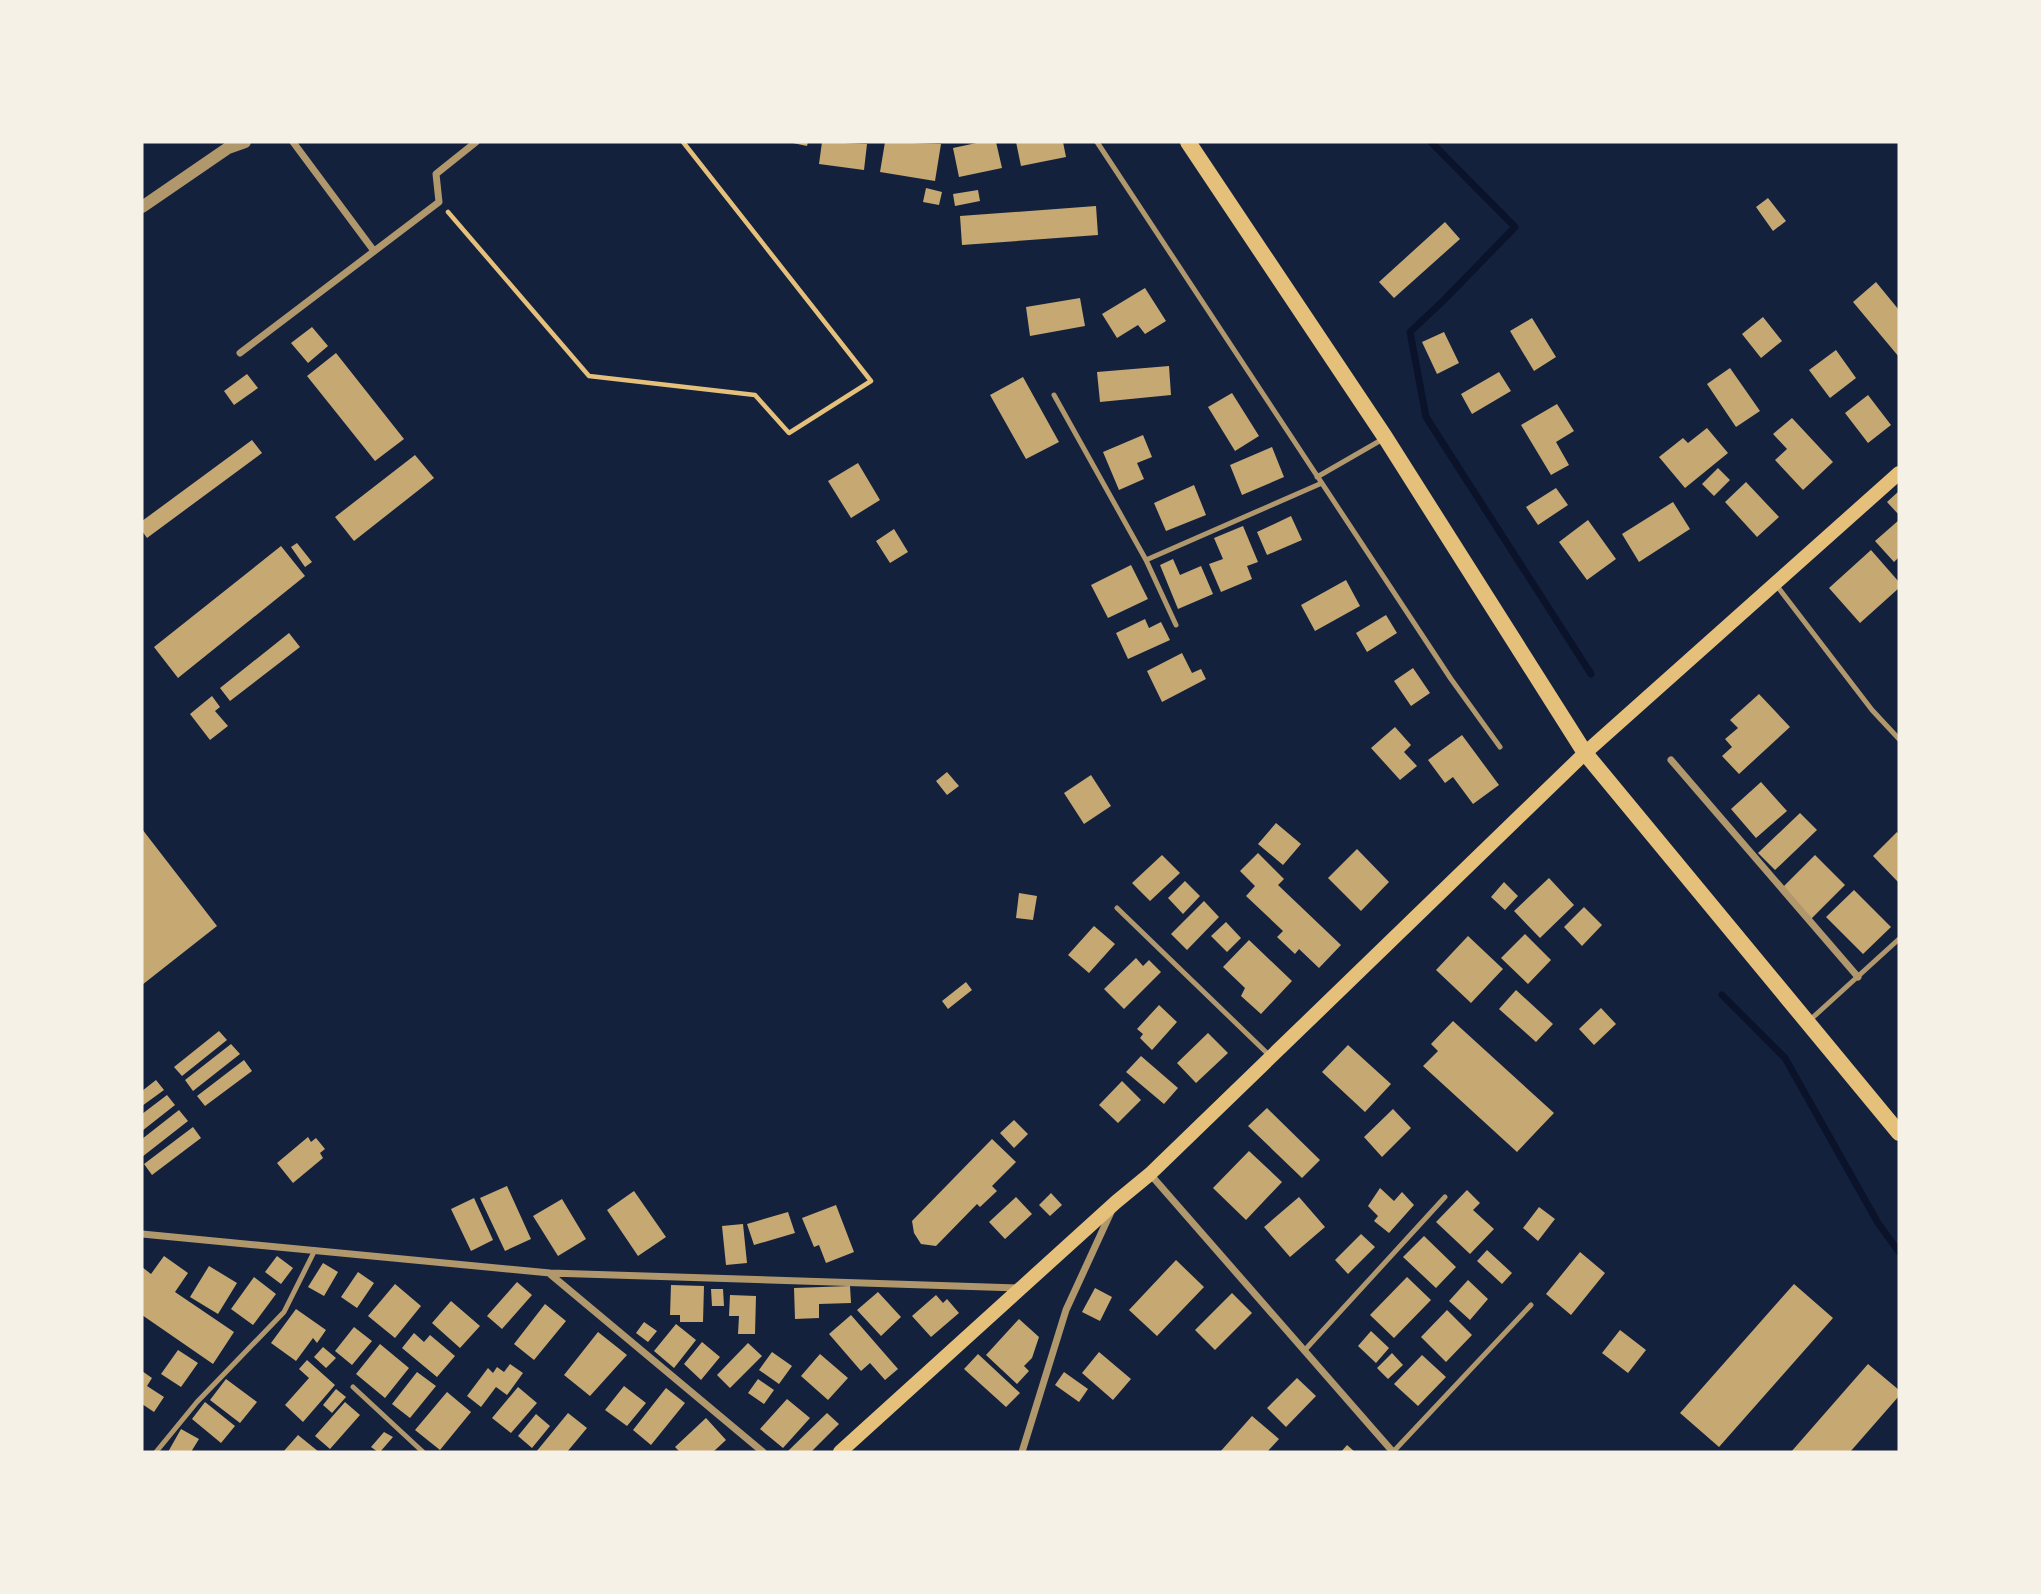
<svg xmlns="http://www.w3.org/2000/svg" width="2041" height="1594" viewBox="0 0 2041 1594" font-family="'Exo 2',sans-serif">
<rect width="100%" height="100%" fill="#14213d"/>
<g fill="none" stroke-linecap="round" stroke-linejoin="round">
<path stroke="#0b132b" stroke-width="7" d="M1431 142 1515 227 1444 300 1410 332 1426 417 1591 674
M1722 995 1785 1058 1878 1223 1899 1252"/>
</g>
<path fill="#c6a872" d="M788 142H808L807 146Z
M822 142 867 144 864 170 819 164Z
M885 142 941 144 935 181 880 172Z
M981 142H996L1002 168 959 177 953 148Z
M1016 142H1063L1066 157 1021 166Z
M926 188 942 192 939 205 923 202Z
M978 190 980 201 955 206 953 194Z
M1768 198 1786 221 1773 231 1756 207Z
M1096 206 1098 235 962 245 960 216Z
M1445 222 1460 239 1394 298 1379 282Z
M1876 282 1899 310V357L1853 302Z
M1145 288 1166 321 1145 334 1138 325 1117 338 1102 314Z
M1080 298 1085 326 1030 336 1026 307Z
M1763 317 1782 341 1761 358 1742 334Z
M1532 318 1556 357 1534 371 1510 331Z
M312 327 328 346 308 363 291 343Z
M1444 332 1459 363 1437 374 1422 342Z
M1836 350 1856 378 1830 398 1809 370Z
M336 353 404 439 375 461 307 376Z
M1169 366 1171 395 1100 402 1097 372Z
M1730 368 1760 411 1736 427 1707 384Z
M1499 372 1511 391 1472 414 1461 394Z
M247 374 258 388 234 405 224 391Z
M1023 377 1059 442 1026 459 990 395Z
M1232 393 1259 436 1235 451 1208 407Z
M1868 395 1891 425 1868 443 1845 413Z
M1557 404 1574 431 1556 442 1569 465 1551 475 1521 425Z
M1792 418 1833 462 1803 490 1775 460 1787 449 1773 434Z
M1707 428 1728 453 1685 488 1659 457 1683 438 1688 443Z
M1143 435 1152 457 1137 463 1144 479 1119 490 1103 452Z
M252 440 262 453 147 538 142 531V521Z
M1272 447 1284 477 1242 495 1230 465Z
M415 455 434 478 354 541 335 517Z
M858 463 880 500 851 518 828 481Z
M1718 468 1730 480 1714 496 1702 484Z
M1746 482 1779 517 1757 537 1725 502Z
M1194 485 1206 515 1166 531 1154 503Z
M1556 488 1568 505 1538 525 1526 507Z
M1899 491V515L1887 502Z
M1673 502 1690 529 1639 562 1622 534Z
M1291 516 1302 540 1267 555 1257 532Z
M1588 520 1616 559 1587 580 1559 542Z
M1899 520V557L1894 562 1875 541Z
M1243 526 1258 562 1247 566 1252 579 1221 592 1209 564 1223 559 1214 538Z
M894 529 908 552 890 563 876 541Z
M297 543 312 562 305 567 291 547Z
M281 546 305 576 178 678 154 647Z
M1871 550 1899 582V588L1860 623 1829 588Z
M1173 559 1180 575 1201 566 1213 594 1178 609 1160 565Z
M1131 565 1148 599 1108 618 1091 585Z
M1346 580 1360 606 1315 631 1301 605Z
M1386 615 1397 633 1367 652 1356 633Z
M1145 619 1149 628 1161 622 1170 640 1128 659 1116 633Z
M289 633 300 647 230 701 220 688Z
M1182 653 1192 673 1201 669 1206 679 1162 702 1147 671Z
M1413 668 1430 693 1411 706 1394 681Z
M1759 694 1790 727 1739 774 1722 756 1732 747 1725 739 1738 728 1730 720Z
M212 696 220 707 215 711 228 726 210 740 190 714Z
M1395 727 1411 745 1404 752 1417 766 1400 780 1371 748Z
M1462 735 1499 785 1473 804 1453 777 1445 783 1428 760Z
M947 772 959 786 947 795 936 781Z
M1091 775 1111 806 1084 824 1064 793Z
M1761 782 1787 811 1756 838 1731 809Z
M1800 813 1817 830 1775 870 1758 853Z
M1276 823 1301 844 1283 865 1258 844Z
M142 829 217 926 142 985Z
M1897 832 1899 835V883L1873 856Z
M1357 849 1389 882 1361 911 1328 878Z
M1258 853 1284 879 1278 885 1341 945 1319 968 1299 949 1295 954 1277 937 1283 931 1246 896 1255 886 1240 871Z
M1162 855 1180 873 1150 901 1132 883Z
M1815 855 1845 885 1811 919 1781 889Z
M1549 878 1574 905 1540 938 1514 911Z
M1185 881 1200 896 1183 914 1168 898Z
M1504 882 1518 896 1505 910 1491 897Z
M1854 890 1891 927 1863 954 1826 917Z
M1019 893 1037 896 1033 920 1016 918Z
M1204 901 1219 917 1187 950 1171 934Z
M1584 907 1602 925 1582 946 1564 927Z
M1226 922 1241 938 1227 952 1211 936Z
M1094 926 1115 944 1089 973 1068 955Z
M1525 934 1551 960 1528 984 1501 958Z
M1468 936 1503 969 1471 1003 1436 970Z
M1249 940 1292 981 1261 1014 1241 996 1245 988 1223 967Z
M1136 958 1143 966 1149 960 1161 972 1124 1009 1104 989Z
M966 982 972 990 948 1009 942 1001Z
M1516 990 1553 1024 1536 1042 1499 1009Z
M1159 1005 1177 1022 1152 1050 1140 1038 1143 1034 1137 1029Z
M1601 1008 1616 1024 1594 1045 1579 1029Z
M1453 1021 1554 1113 1517 1152 1423 1066 1438 1051 1431 1044Z
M219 1031 227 1040 182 1076 174 1067Z
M1208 1033 1228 1053 1196 1083 1177 1063Z
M231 1044 240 1054 193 1091 185 1080Z
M1348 1045 1391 1084 1365 1112 1322 1072Z
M1141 1056 1178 1088 1164 1104 1126 1072Z
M244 1060 252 1071 205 1106 197 1096Z
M156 1080 164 1090 142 1106V1091Z
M1122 1081 1141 1100 1118 1123 1099 1105Z
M167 1095 175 1105 142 1131V1114Z
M1267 1108 1320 1160 1302 1178 1248 1126Z
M1393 1109 1411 1128 1382 1157 1364 1137Z
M179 1110 188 1121 142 1157V1139Z
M1014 1120 1028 1134 1014 1148 1000 1133Z
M193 1127 201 1138 152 1175 144 1164Z
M308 1137 311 1142 316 1138 325 1149 320 1153 323 1158 293 1183 277 1163Z
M992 1139 1016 1162 992 1186 997 1191 980 1207 977 1204 936 1246 921 1244 914 1233 912 1221Z
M1249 1151 1282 1182 1246 1220 1213 1188Z
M507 1186 531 1239 505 1251 480 1198Z
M1380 1188 1394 1201 1402 1192 1414 1205 1389 1233 1374 1221 1378 1216 1368 1206Z
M1467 1190 1480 1203 1473 1210 1494 1229 1470 1254 1436 1222Z
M634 1191 666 1237 638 1256 607 1210Z
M1051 1193 1062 1205 1050 1216 1039 1205Z
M1016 1197 1032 1214 1005 1239 989 1222Z
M1299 1197 1325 1227 1290 1257 1264 1227Z
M474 1198 493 1240 471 1251 451 1209Z
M562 1199 586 1239 558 1256 533 1216Z
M836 1205 854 1252 826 1263 819 1245 814 1247 802 1218Z
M1539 1207 1555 1219 1538 1241 1523 1228Z
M788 1212 795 1233 754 1245 747 1224Z
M743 1224 747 1263 726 1265 722 1226Z
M1361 1234 1375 1247 1348 1274 1335 1260Z
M1424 1236 1456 1267 1436 1288 1403 1257Z
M1487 1250 1512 1273 1502 1284 1477 1261Z
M1580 1252 1605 1273 1571 1315 1546 1294Z
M164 1256 188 1273 175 1292 234 1332 213 1364 142 1315V1267L151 1274Z
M277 1256 293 1268 281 1284 265 1272Z
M1176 1260 1204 1287 1157 1336 1129 1310Z
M323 1263 338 1272 324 1296 308 1287Z
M209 1266 237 1283 218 1314 190 1297Z
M358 1272 374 1283 357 1308 341 1297Z
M254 1277 276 1294 253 1325 231 1309Z
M1407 1277 1431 1300 1394 1338 1370 1315Z
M1468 1280 1488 1299 1470 1320 1449 1301Z
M517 1282 532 1295 502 1329 487 1316Z
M395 1284 421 1306 395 1338 368 1316Z
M1794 1284 1833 1318 1719 1447 1680 1413Z
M671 1285 704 1286 703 1322H680V1315H670Z
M850 1286 851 1303 819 1304V1318L795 1319 794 1288Z
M1095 1288 1112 1297 1100 1321 1082 1312Z
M711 1289H723L724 1306H712Z
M878 1292 901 1317 881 1336 857 1310Z
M1232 1293 1252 1313 1215 1350 1195 1330Z
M730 1295 756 1296 755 1334H738L739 1316H729Z
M936 1295 943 1303 947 1299 959 1313 931 1337 912 1316Z
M451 1301 480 1326 460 1348 432 1323Z
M545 1304 566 1321 534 1360 514 1344Z
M296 1309 326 1330 317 1343 313 1338 296 1361 271 1343Z
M1447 1310 1472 1335 1446 1362 1421 1337Z
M851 1315 898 1369 885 1380 870 1363 861 1371 829 1334Z
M1019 1319 1039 1337 1032 1358 1024 1366 1029 1371 1017 1384 986 1355Z
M644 1322 657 1331 648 1342 636 1333Z
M676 1324 696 1340 674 1368 654 1351Z
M354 1327 372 1341 352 1365 335 1351Z
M1620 1330 1646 1350 1628 1373 1602 1353Z
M1371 1331 1389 1348 1376 1363 1358 1346Z
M598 1332 627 1355 590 1396 564 1375Z
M414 1333 424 1342 430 1335 455 1356 437 1377 402 1348Z
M702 1342 720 1357 701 1380 684 1364Z
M748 1343 762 1356 730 1388 717 1375Z
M380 1344 409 1368 385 1398 356 1374Z
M323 1347 336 1358 326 1368 314 1357Z
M178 1350 198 1363 181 1387 161 1374Z
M772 1352 792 1366 779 1384 759 1370Z
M1099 1352 1131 1379 1113 1400 1082 1373Z
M1392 1353 1403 1365 1388 1379 1377 1368Z
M820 1354 848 1378 828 1400 801 1376Z
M978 1354 1020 1393 1006 1407 964 1369Z
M1422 1355 1446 1377 1418 1406 1394 1384Z
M307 1360 335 1385 303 1422 285 1405 309 1378 299 1369Z
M510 1364 523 1373 507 1395 496 1387 481 1407 467 1396 488 1368 493 1373 497 1367 504 1372Z
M1868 1364 1899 1390V1396L1850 1452H1791Z
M142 1371 152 1378 147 1386 164 1397 154 1412 142 1404Z
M417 1372 436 1386 410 1418 392 1404Z
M1064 1372 1088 1389 1079 1402 1055 1385Z
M1297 1378 1316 1396 1286 1427 1267 1408Z
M226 1379 257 1402 240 1423 210 1400Z
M758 1379 774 1390 764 1404 748 1393Z
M624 1386 646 1403 627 1426 605 1410Z
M518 1387 537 1403 511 1433 492 1418Z
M666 1388 685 1403 651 1445 633 1430Z
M336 1389 346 1397 332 1413 323 1405Z
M447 1392 471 1412 440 1450 415 1430Z
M787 1399 810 1418 783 1448 760 1429Z
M205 1402 235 1426 221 1443 192 1419Z
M345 1402 360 1415 330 1449 315 1436Z
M568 1413 587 1428 567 1452H536Z
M827 1413 839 1424 811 1452H787Z
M536 1414 550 1426 532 1448 518 1436Z
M1252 1416 1279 1439 1267 1452H1220Z
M706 1418 726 1440 713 1452H680L675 1447Z
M181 1429 199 1439 191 1452H168Z
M384 1432 393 1437 380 1452H378L371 1447Z
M298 1435 319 1452H283Z
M1347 1445 1355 1452H1341Z"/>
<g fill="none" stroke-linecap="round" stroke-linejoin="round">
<path stroke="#e5c07b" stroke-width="4.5" d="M448 212 589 376 755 395 789 433 871 381 683 142"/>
<path stroke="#b1986c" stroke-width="5" d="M1097 142 1451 679 1500 747
M1054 395 1146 560 1176 625
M1317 477 1383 439
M1146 560 1322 483
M1777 586 1872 710 1899 739
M1117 908 1271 1057
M1810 1020 1899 939
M1304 1351 1445 1197
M353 1387 423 1452
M156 1452 197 1402 284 1312 315 1250
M1393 1452 1531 1305"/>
<path stroke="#b1986c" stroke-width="7" d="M293 142 374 251
M240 353 439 202 436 174 476 142
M1671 760 1858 977
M1150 1174 1393 1452
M142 1234 550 1273 1019 1288
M550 1274 763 1452
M1022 1452 1066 1310 1111 1212"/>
<path stroke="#b1986c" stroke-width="12" d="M142 207 228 148 245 142"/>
<path stroke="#e5c07b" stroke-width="14" d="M840 1452 1116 1202 1150 1174 1585 753 1899 473"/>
<path stroke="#e5c07b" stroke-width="16" d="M1188 142 1385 437 1585 753 1899 1133"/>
</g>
<rect width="2041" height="1594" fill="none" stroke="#f6f1e7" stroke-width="287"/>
</svg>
